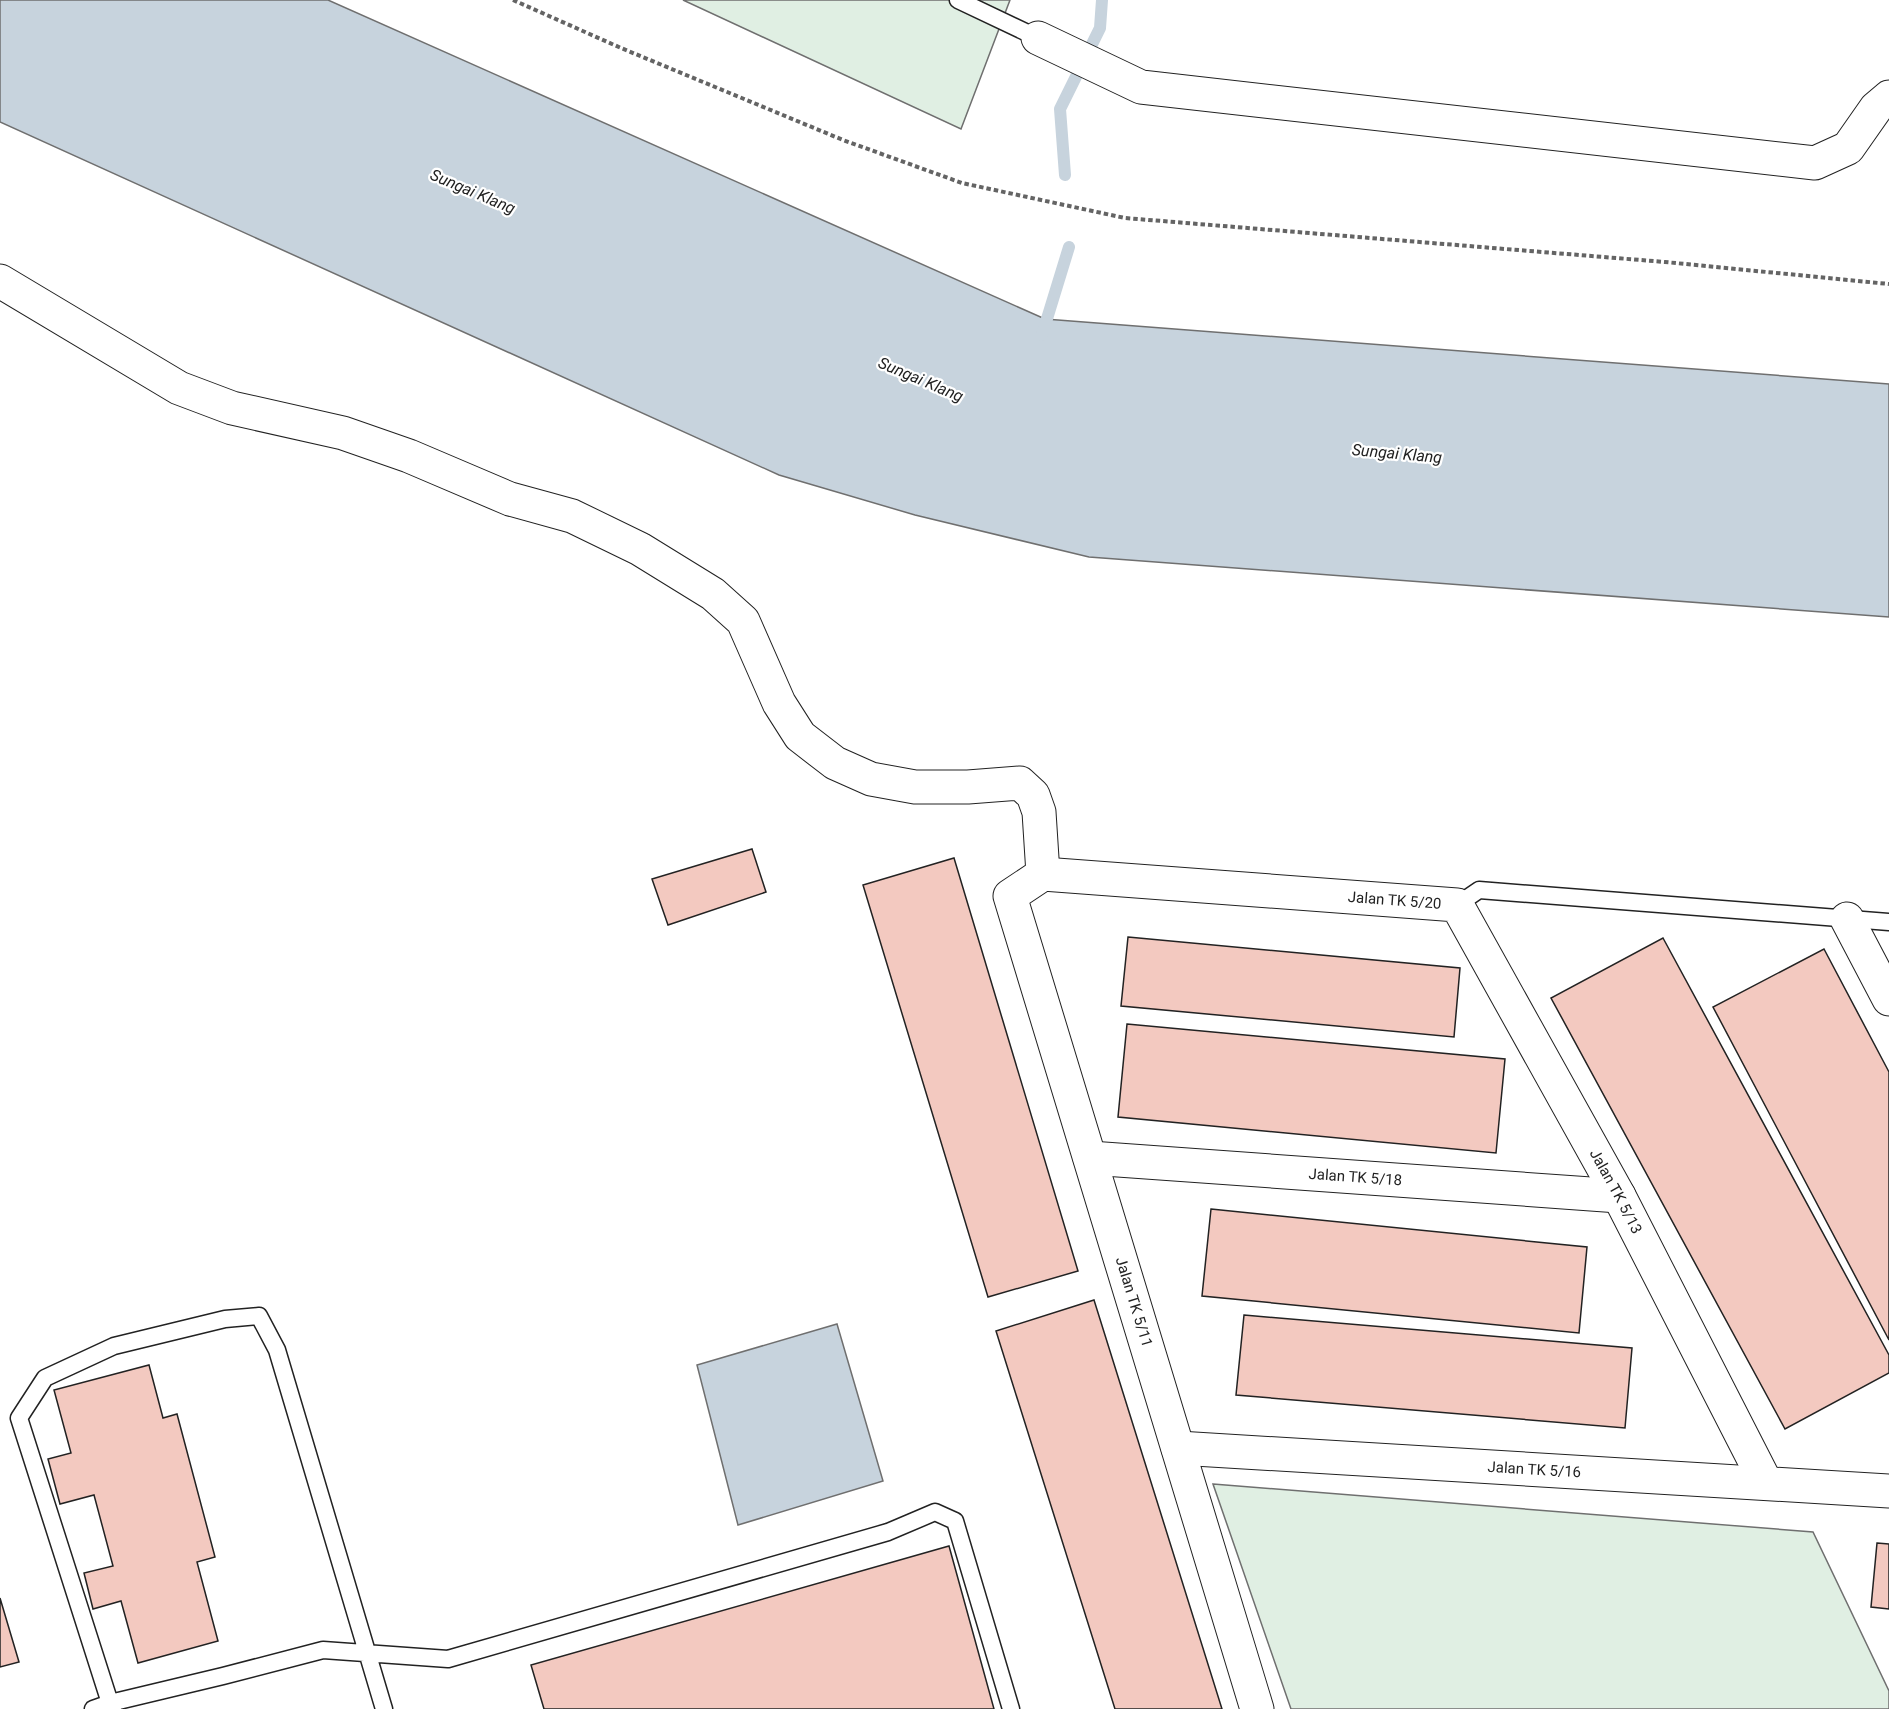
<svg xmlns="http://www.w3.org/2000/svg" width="1889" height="1709" viewBox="0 0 1889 1709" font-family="Roboto,sans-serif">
<rect width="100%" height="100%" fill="#fff"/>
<path fill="#e0efe3" stroke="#6f6f6f" stroke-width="1.5" d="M683 0H1010L961 129Z
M1213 1484 1813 1532 1889 1691V1709H1291Z"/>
<path fill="#c7d3dd" stroke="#6f6f6f" stroke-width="1.5" d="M0 0H328L1045 319 1889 384V617L1089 557 915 515 779 475 0 122Z
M837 1324 883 1481 738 1525 697 1365Z"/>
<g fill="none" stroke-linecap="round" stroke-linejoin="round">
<path stroke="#c7d3dd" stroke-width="12" d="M1065 175 1060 109 1100 28 1102 0
M1042 335 1069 247"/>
</g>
<path fill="#f3c9c0" stroke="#222" stroke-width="1.5" d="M752 849 766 892 668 925 652 879Z
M954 858 1078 1271 988 1297 863 885Z
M1128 937 1460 968 1454 1037 1121 1006Z
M1663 938 1889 1355V1373L1785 1429 1551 998Z
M1824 949 1889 1072V1340L1713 1007Z
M1127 1024 1505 1059 1496 1153 1118 1117Z
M1211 1209 1587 1247 1579 1333 1202 1296Z
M1094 1300 1222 1709H1115L996 1331Z
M1244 1315 1632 1348 1625 1428 1236 1395Z
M149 1365 163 1418 177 1414 215 1557 197 1562 218 1641 138 1663 121 1601 93 1609 84 1573 113 1566 94 1495 60 1504 48 1459 71 1453 54 1390Z
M1877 1543 1889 1544V1609L1871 1607Z
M949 1546 994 1709H544L531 1665Z
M0 1598 19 1662 0 1667Z"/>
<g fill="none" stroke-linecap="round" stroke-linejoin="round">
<g stroke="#222" stroke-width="19">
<path id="service" d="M958 0 1038 38
M1457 905 1479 890 1889 922
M93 1709 110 1703 113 1709
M384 1709 277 1350 259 1316 225 1319 114 1346 45 1378 19 1418 110 1703 223 1676 323 1650 448 1659 888 1532 935 1512 955 1521 1011 1709"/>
</g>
<g stroke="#222" stroke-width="35">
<g id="minor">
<path d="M1038 38 1141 87 1815 163 1848 148 1876 108 1889 97"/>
<path d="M0 281 179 388 232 408 343 433 409 456 510 499 572 516 640 549 713 594 743 621 779 703 800 736 835 763 871 779 915 787H968L1020 783 1033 795 1039 812 1043 874"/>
<path d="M1847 919 1889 999"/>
<path id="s1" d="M1090 1158 1619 1196"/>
<path id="s2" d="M1178 1448 1889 1491"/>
<path id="s3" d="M1257 1709 1010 896 1043 874 1457 905 1619 1196 1766 1483"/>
</g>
</g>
<path stroke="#646464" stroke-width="4" stroke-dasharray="4.5 3" stroke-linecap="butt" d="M513 0 621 48 843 140 962 183 1125 218 1665 262 1889 284"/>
<use href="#service" stroke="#fff" stroke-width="16"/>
<use href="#minor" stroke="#fff" stroke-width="33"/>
</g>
<g text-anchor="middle" stroke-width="4.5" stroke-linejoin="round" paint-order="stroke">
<g font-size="15" fill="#222" stroke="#fff">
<text dy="5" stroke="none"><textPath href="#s3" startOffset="1242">Jalan TK 5/20</textPath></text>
<text dy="5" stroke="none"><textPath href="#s1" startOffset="266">Jalan TK 5/18</textPath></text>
<text dy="5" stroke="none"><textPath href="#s3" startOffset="1632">Jalan TK 5/13</textPath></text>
<text transform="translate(1134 1302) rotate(73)" y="5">Jalan TK 5/11</text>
<text dy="5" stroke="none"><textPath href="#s2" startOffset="357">Jalan TK 5/16</textPath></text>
</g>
<g font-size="16" font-style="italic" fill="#222" stroke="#fff">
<text transform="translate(473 191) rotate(23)" y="6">Sungai Klang</text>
<text transform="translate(921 379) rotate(23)" y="6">Sungai Klang</text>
<text transform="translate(1397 453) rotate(5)" y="6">Sungai Klang</text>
</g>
</g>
</svg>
